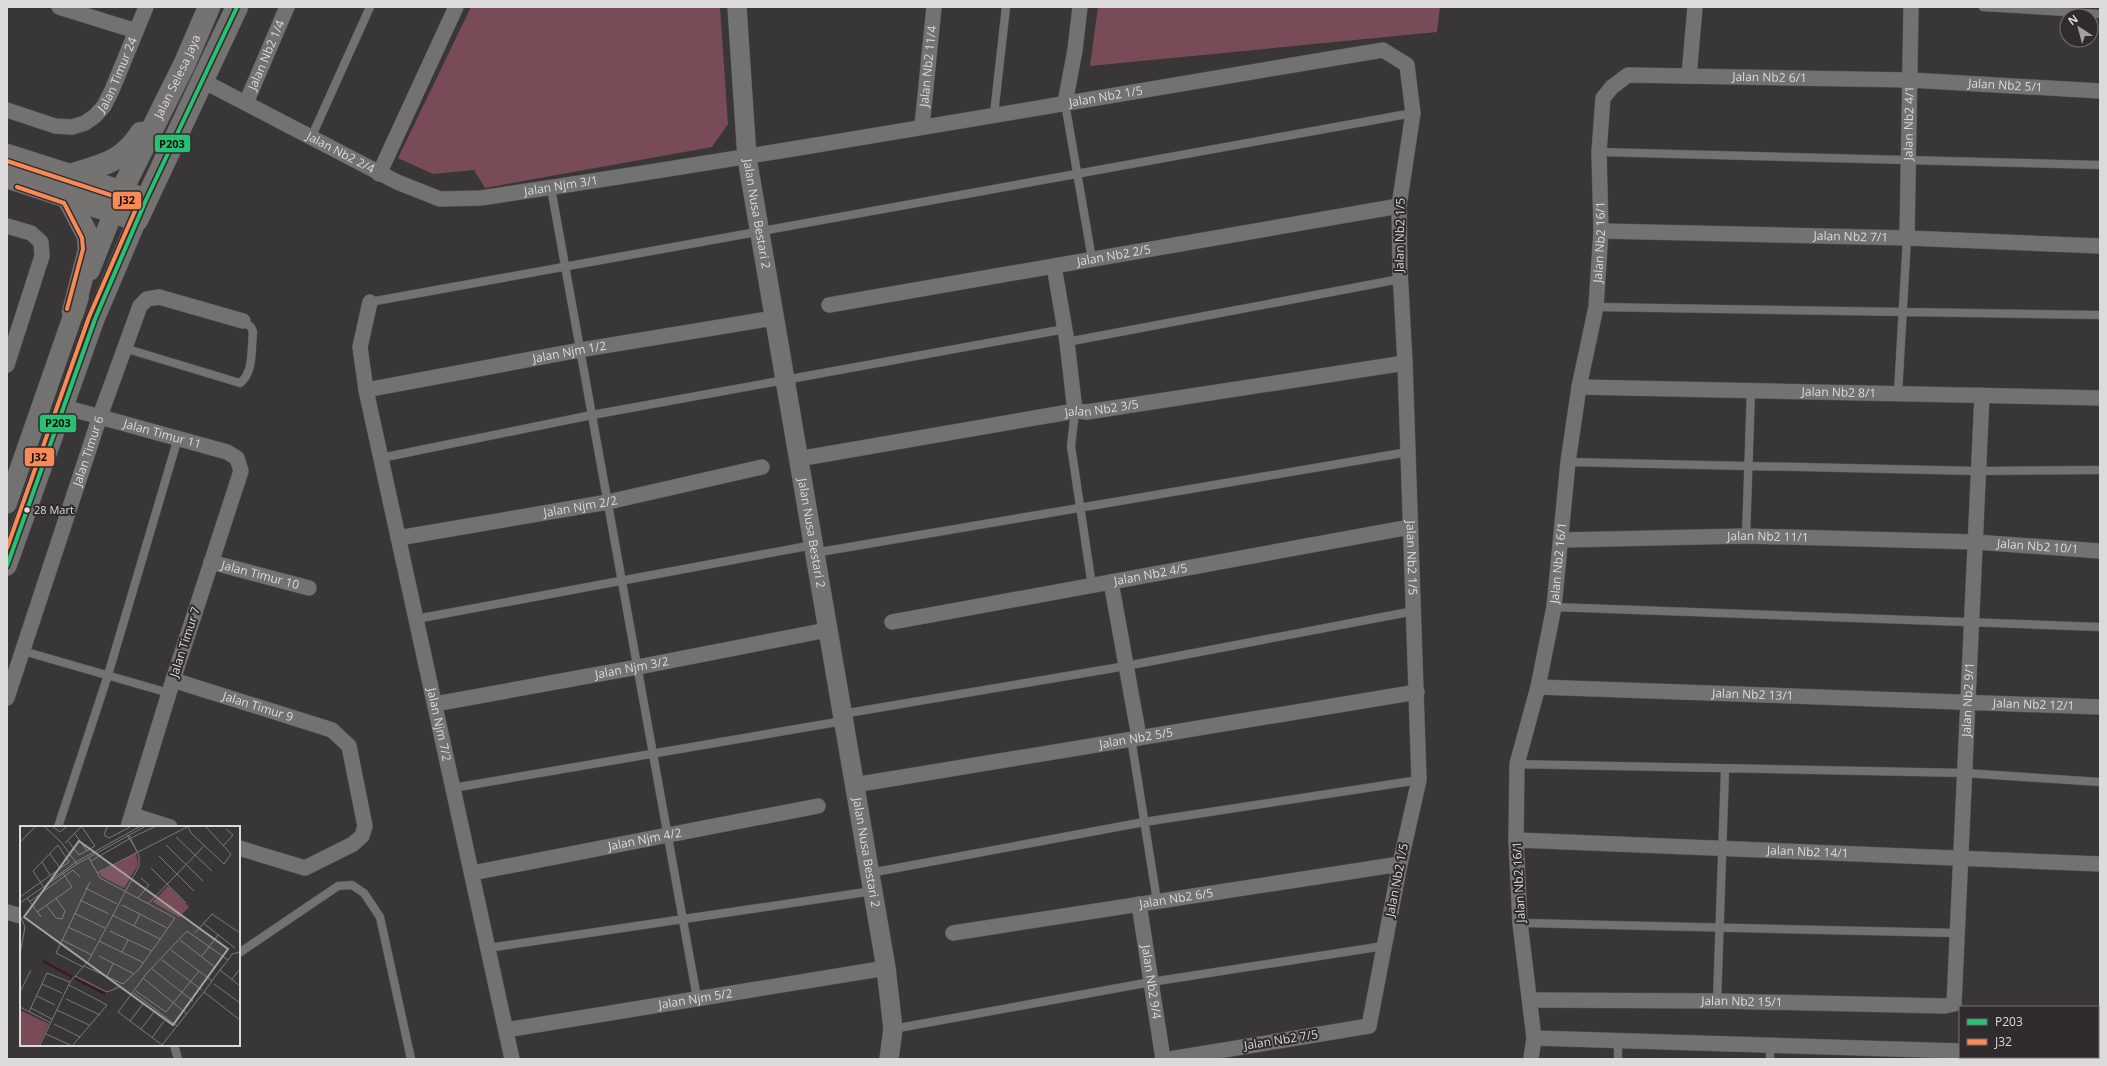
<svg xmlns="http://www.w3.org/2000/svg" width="2107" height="1066" viewBox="0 0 2107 1066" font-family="'Open Sans',sans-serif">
<rect width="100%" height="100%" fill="#393637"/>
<path fill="#784b57" d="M471 7H720L728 124 712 147 485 188 474 170 433 174 398 158Z
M1098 7H1440L1437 32 1090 66Z"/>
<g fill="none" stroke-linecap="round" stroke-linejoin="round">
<g stroke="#565354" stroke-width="9">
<path id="service" d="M1983 7 2100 14
M1065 103 1092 259
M994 114 1006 7
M311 138 370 7
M1599 152 2100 165
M551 188 697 998
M370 302 1413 113
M1596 307 2100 315
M1067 342 1400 279
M124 348 240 383C254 373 251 348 253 332L251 327 243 321
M1898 393 1907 238
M1075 411 1071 446 1092 586
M381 458 592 415 1065 329
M1568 462 1978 471 2100 470
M1746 536 1751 390
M814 553 1408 452
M1554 607 2100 627
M416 619 813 545
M23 651 169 693
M842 714 1126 666 1414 611
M1131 738 1157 901
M1517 764 1964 773 2100 782
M453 788 843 721
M58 827 108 675 178 438
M870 873 1144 822 1419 780
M1520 923 1957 933
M488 948 873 891
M239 953 338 886 352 885 364 893 380 917 411 1059
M1717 1001 1725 770
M893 1029 1151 982 1384 946
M174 1045 178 1059
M1618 1059V1040
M1770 1059V1045
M2080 1059V1057"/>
</g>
<g stroke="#565354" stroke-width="16">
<g id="minor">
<path d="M59 7 136 31"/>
<path d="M1689 76 1695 7"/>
<path id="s1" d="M203 81 397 182 440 199 481 198C782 153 1082 100 1383 50L1407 65 1413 113 1399 206 1400 270 1405 363 1419 780 1400 864 1369 1026 1170 1059"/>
<path id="s2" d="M246 103 287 7"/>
<path d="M1065 103 1075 50 1080 7"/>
<path id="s3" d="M7 110 55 126 72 127 85 123 95 116 104 106 112 90 146 7"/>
<path id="s4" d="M922 126 934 7"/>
<path d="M379 174 456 7"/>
<path d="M7 226 31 233 41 242 42 256 7 365"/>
<path id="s5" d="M1601 231 1907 238 2100 246"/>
<path id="s6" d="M1907 238 1911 7"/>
<path d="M1054 266 1067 342 1075 411"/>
<path id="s7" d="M370 302 360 347 366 390 512 1059"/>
<path id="s8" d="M829 305 1399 206"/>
<path id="s9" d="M1579 387 2100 398"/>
<path id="s10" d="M366 390 580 350 774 318"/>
<path id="s11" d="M64 407 227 452 237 458 241 471 173 680 128 827"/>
<path id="s12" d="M798 459 1075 411 1087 412 1405 363"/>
<path id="s13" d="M398 538 608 502 762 467"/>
<path id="s14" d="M1562 540 1746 536 1975 542 2100 551"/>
<path id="s15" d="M211 562 309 588"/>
<path d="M1111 582 1139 737"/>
<path id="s16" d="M892 622 1410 527"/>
<path id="s17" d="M173 680 332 730 349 746 365 826 362 836 353 844 305 868 239 848"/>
<path id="s18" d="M1538 687 2100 707"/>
<path id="s19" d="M7 698 100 416 140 306 147 299 159 297 243 321"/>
<path id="s20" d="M435 704 638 667 827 630"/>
<path id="s21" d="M854 785 1417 692"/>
<path d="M132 815 170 827"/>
<path id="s22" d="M1516 840 2100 864"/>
<path id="s23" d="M472 873 818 806"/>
<path id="s24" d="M1139 904 1163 1059"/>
<path d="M7 912 21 916"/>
<path id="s25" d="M953 933 1400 864"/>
<path id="s26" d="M1531 1000 1717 1001 1945 1006 1954 1004 1982 395"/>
<path id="s27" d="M506 1030 886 968"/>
<path d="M1534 1038 1960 1051"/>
<path d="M2098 1055H2100"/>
<path id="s28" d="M1531 1059 1534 1038 1520 923 1516 840 1517 764 1538 687 1554 607 1568 462 1579 387 1596 307 1601 231 1599 152 1603 98 1612 87 1628 75 1910 80 2100 91"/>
</g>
</g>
<g stroke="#565354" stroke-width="20">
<g id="tertiary">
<path id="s29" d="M737 7 747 158 886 968 893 1029 889 1059"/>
<path d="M90 271 113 213"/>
<path d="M7 504 79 298"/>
<path d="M7 566 95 319 137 220"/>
</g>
</g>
<g stroke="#565354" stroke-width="23">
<g id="secondary">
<path d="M7 155 135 196"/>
<path d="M70 175C101 165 122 163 141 133"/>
<path d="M7 177 137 220 237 7"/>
<path d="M68 198 88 236 89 250 73 312"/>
<path id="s30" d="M113 213 121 192 185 63 209 7"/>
</g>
</g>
<use href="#service" stroke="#737272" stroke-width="8"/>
<use href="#minor" stroke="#737272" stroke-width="15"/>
<use href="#tertiary" stroke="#737272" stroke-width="19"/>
<use href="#secondary" stroke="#757272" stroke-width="22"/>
<g stroke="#302b2c" stroke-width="7">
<path id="bus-1" d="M7 566 95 319 146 200 237 7"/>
</g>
<g stroke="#302b2c" stroke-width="7">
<path id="bus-2" d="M7 161 138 204 89 317 7 548
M17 187 64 203 82 238 83 249 67 309"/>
</g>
<use href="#bus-1" stroke="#26c172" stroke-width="4"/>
<use href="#bus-2" stroke="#f98a56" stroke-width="4"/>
</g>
<circle fill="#dddadb" stroke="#302b2c" stroke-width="1.5" cx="27" cy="510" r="3.5"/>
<g text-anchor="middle" stroke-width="4" stroke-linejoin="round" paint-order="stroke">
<g font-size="11" fill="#dddadb" stroke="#302b2c" text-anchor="start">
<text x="34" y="514">28 Mart</text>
</g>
<g font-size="12" fill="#dddadb" stroke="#302b2c">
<text dy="4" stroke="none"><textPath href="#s2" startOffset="52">Jalan Nb2 1/4</textPath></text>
<text dy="4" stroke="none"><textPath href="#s4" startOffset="60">Jalan Nb2 11/4</textPath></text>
<text dy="4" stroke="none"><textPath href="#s3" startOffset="141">Jalan Timur 24</textPath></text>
<text dy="4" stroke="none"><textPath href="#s30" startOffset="151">Jalan Selesa Jaya</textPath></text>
<text dy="4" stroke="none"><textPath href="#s28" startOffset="1146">Jalan Nb2 6/1</textPath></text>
<text dy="4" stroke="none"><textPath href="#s28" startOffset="1382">Jalan Nb2 5/1</textPath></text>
<text dy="4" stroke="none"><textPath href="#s1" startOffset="939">Jalan Nb2 1/5</textPath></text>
<text dy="4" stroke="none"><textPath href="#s6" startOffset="115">Jalan Nb2 4/1</textPath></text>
<text dy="4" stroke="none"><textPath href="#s1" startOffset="155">Jalan Nb2 2/4</textPath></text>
<text dy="4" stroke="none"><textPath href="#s1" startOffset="387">Jalan Njm 3/1</textPath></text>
<text dy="4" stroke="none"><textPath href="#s29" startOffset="208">Jalan Nusa Bestari 2</textPath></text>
<text transform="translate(1400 235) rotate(-89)" y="4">Jalan Nb2 1/5</text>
<text dy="4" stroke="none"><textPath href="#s5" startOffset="250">Jalan Nb2 7/1</textPath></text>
<text dy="4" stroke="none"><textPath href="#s28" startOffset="826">Jalan Nb2 16/1</textPath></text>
<text dy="4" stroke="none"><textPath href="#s8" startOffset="289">Jalan Nb2 2/5</textPath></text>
<text dy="4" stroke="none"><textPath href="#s10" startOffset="207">Jalan Njm 1/2</textPath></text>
<text dy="4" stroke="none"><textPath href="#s9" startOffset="260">Jalan Nb2 8/1</textPath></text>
<text dy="4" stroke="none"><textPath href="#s12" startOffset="308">Jalan Nb2 3/5</textPath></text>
<text dy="4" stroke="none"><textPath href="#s11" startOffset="102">Jalan Timur 11</textPath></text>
<text dy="4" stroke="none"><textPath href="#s19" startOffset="260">Jalan Timur 6</textPath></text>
<text dy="4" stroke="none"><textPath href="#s13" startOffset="185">Jalan Njm 2/2</textPath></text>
<text dy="4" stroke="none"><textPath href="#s29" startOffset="532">Jalan Nusa Bestari 2</textPath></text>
<text dy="4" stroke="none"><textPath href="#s14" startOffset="206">Jalan Nb2 11/1</textPath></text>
<text dy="4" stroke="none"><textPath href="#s14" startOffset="476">Jalan Nb2 10/1</textPath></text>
<text dy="4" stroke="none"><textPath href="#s1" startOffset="1743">Jalan Nb2 1/5</textPath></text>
<text dy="4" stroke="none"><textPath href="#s28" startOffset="502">Jalan Nb2 16/1</textPath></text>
<text dy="4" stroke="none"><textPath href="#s15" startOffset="51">Jalan Timur 10</textPath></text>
<text dy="4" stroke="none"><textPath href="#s16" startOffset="263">Jalan Nb2 4/5</textPath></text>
<text transform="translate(185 642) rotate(-72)" y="4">Jalan Timur 7</text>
<text dy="4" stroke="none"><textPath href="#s20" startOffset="200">Jalan Njm 3/2</textPath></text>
<text dy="4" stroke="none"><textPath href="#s18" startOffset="215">Jalan Nb2 13/1</textPath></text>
<text dy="4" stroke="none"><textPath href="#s26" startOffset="728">Jalan Nb2 9/1</textPath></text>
<text dy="4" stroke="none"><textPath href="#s18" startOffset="496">Jalan Nb2 12/1</textPath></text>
<text dy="4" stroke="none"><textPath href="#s17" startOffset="89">Jalan Timur 9</textPath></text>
<text dy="4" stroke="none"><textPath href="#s7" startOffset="432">Jalan Njm 7/2</textPath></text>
<text dy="4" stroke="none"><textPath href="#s21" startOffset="286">Jalan Nb2 5/5</textPath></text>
<text dy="4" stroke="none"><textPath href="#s23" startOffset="176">Jalan Njm 4/2</textPath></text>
<text dy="4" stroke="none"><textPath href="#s29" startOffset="856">Jalan Nusa Bestari 2</textPath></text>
<text dy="4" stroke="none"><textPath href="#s22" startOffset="292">Jalan Nb2 14/1</textPath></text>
<text transform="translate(1397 880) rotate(-79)" y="4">Jalan Nb2 1/5</text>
<text transform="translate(1519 882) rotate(-93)" y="4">Jalan Nb2 16/1</text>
<text dy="4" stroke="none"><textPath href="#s25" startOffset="226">Jalan Nb2 6/5</textPath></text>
<text dy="4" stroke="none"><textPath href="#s24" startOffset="79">Jalan Nb2 9/4</textPath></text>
<text dy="4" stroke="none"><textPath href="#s27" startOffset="192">Jalan Njm 5/2</textPath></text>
<text dy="4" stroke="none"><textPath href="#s26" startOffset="211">Jalan Nb2 15/1</textPath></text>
<text transform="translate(1281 1040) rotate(-9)" y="4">Jalan Nb2 7/5</text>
</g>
</g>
<g transform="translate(20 826)">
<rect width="220" height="220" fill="#393637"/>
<path d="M116 27 118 39 104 62 81 50 79 47ZM148 60 169 81 159 91 133 76ZM0 184 29 198 19 219H0Z" fill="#784b57"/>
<path fill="none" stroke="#401524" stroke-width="2" d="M23 135 52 151M54 152 85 168"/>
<path fill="none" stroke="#7b7879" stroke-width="1" d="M25 1 41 16 57 38 124 1M33 1 40 6 46 1M87 1 84 9 89 12 110 1M168 1 171 7 204 38 211 28 186 1M55 8 67 25M107 9 117 25M156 11 192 45M111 12 134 1M48 15 59 29 75 20 62 1M0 16 15 1M45 17 61 1M146 19 183 55M203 20 213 9 206 3M30 28 40 42M139 30 174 65M71 35 109 13M22 36 30 49M56 36 119 1M131 42 166 77M77 47 167 1M26 58 56 36M23 60 13 45 38 19M65 62 97 78M0 71 49 36 38 19M7 72 21 91M118 72 129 59 121 52M60 74 89 88M9 76 53 44 60 51M0 77 57 38M129 77 184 20M102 79 147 102M27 80 36 92 42 93 45 85 36 72M17 86 52 61 43 47M54 87 85 102M0 89 5 101 0 129M92 89 140 113M183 97 215 122M114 100 120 88M48 101 76 114M90 105 132 125M175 107 192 88 220 107M42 114 72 129M160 114 196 142M79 115 124 137M151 124 192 155M102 126 108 114M79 130 114 148M182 130 198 109M142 134 182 164M208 134 167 105 127 147 98 186 142 219 184 166 192 155 196 149 208 134 212 128 220 126M64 140 103 158 119 143 155 92 80 52 69 32M63 141 36 127 70 56M132 143 173 175M200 144 220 160M55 150 87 166 99 161M87 150 93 138M123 152 167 188M212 153 220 143M22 158 42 167M194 158 220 177M49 159 87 179 53 219M116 165 146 186 179 145M0 166 11 144M184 166 220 194M114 167 157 200M17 170 35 179M46 173 80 189M0 181 31 197M11 182 32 193M37 184 69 199M9 186 27 147 50 156M110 195 123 178M34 198 60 211M121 203 134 186M26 208 50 219M132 212 144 195M20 219 50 156 69 134 119 40V30L109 9"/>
<path fill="#a4a1a2" fill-opacity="0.15" stroke="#a4a1a2" stroke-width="2" d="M59 15 208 123 153 199 4 91Z"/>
<rect width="220" height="220" fill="none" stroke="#dddadb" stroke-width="2"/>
</g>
<g stroke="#302b2c" stroke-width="1.5">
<rect x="154" y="134" width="37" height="19" rx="4" fill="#26c172"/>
<rect x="112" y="191" width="30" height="19" rx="4" fill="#f98a56"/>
<rect x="39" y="414" width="38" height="19" rx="4" fill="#26c172"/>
<rect x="24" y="447" width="31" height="20" rx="4" fill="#f98a56"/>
</g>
<g font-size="11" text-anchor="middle" font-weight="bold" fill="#111">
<text x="172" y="148">P203</text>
<text x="127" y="204">J32</text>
<text x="58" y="427">P203</text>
<text x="39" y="461">J32</text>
</g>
<rect width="2107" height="1066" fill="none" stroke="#dddadb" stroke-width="16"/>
<rect x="1959" y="1006" width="140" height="52" fill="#302b2c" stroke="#757172"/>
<rect x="1967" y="1019" width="20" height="6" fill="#26c172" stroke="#757172"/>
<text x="1995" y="1026" font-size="12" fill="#dddadb">P203</text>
<rect x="1967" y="1039" width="20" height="6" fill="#f98a56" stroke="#757172"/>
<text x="1995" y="1046" font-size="12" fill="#dddadb">J32</text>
<g transform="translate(2079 28) rotate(324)"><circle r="19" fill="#302b2c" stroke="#757172"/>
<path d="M0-3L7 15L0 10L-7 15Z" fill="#a4a1a2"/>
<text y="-6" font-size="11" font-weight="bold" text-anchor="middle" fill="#dddadb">N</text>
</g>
</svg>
